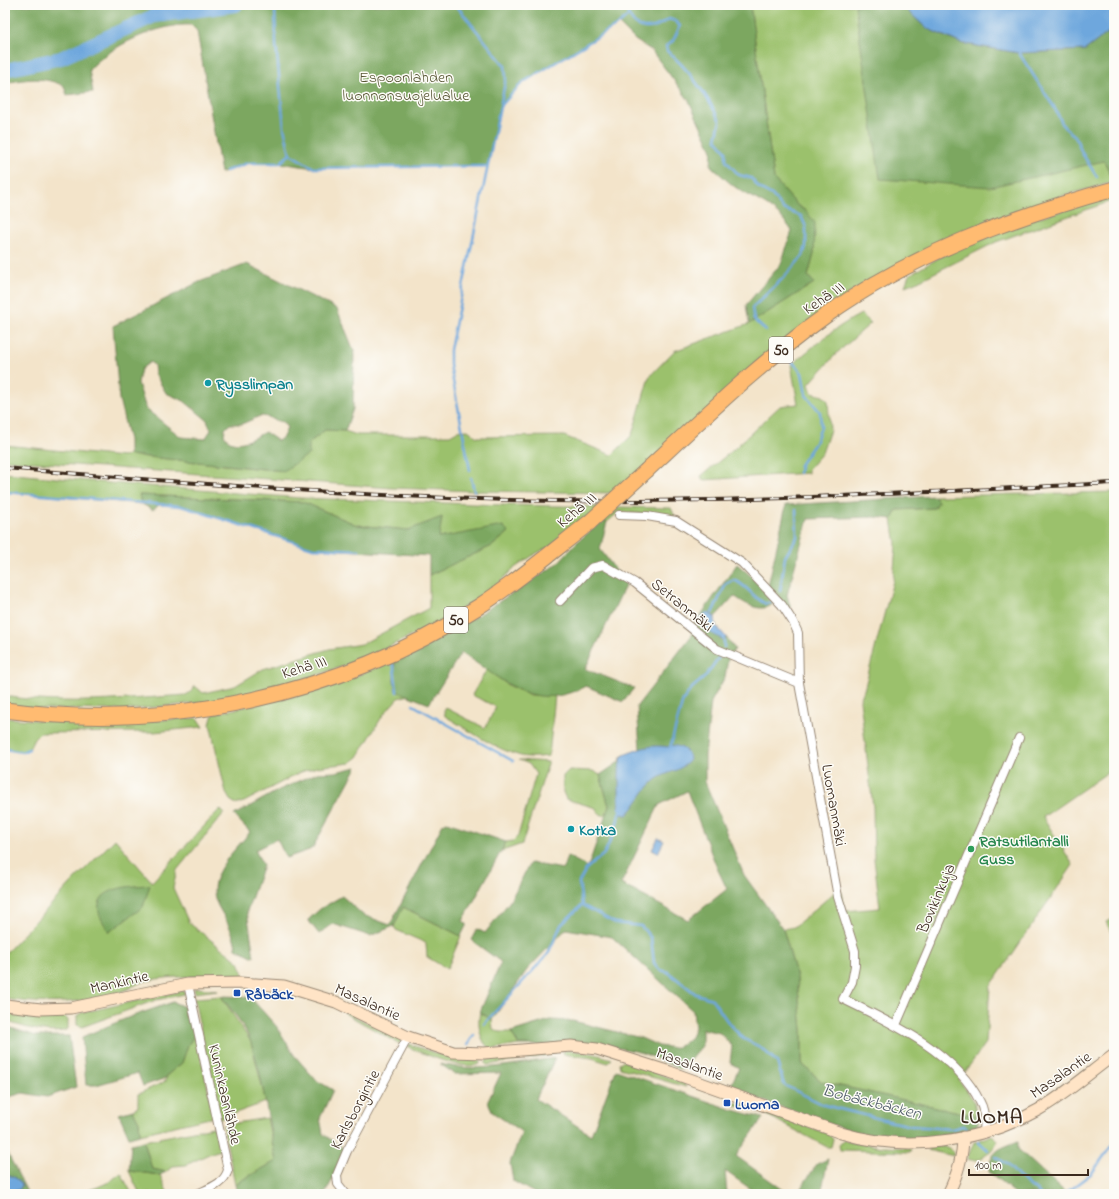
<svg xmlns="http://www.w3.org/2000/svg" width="1119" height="1199" viewBox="0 0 1119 1199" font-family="'Indie Flower',sans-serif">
<rect width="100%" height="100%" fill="#fdfcf7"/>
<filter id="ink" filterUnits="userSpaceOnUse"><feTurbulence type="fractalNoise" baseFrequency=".025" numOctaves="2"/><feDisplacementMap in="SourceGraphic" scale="8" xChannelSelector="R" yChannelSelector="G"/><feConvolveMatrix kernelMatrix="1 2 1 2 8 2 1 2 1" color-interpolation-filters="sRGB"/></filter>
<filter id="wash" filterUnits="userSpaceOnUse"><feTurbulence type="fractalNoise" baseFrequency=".012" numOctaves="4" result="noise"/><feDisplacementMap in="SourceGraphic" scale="16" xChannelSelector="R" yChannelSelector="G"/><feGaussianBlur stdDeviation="0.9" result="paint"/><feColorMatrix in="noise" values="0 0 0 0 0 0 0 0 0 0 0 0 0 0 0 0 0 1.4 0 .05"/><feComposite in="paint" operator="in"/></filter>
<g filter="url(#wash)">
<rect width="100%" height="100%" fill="#f3e4ca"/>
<path fill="#9bc16c" stroke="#6b7645" d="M750 5H1114V152L1104 161 1114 182 1061 196 999 218 852 291 613 493 474 491 392 488 5 460V445L123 457 129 455 283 471 309 443 325 430 345 431 357 435H450L457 431 468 430 477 437 564 436 612 455 632 435 649 377 674 351 749 324 814 283 808 276 814 254 806 211 798 206 774 179Z
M1114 196V200L996 242 918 281 905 286 909 275 942 256 1036 218Z
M861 314 871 323 837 353 809 384 812 393 823 396 828 401 830 430 822 453 808 469V473L703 480 701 476 734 449 780 406 798 404 791 365C813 347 835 327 861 314Z
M5 473 110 483 300 498 502 505 671 508 675 517 619 512 607 522 585 517 553 545 535 554 513 569 489 592 438 623 359 661 278 688 206 702 126 710 42 709 5 704V696C64 706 126 699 186 695L193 690 195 686 203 693 235 686 263 669 329 649 362 644 429 608V575L492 546 509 532 438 538 442 518 409 530 357 525 303 502 139 495 142 504 5 492Z
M1114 492V768L1043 817 1073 865 990 987 986 1043 959 1080 974 1101 977 1116 822 1082 802 1064V1030L797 978 783 929 794 927 835 892H841L845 911 880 908 874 859 873 807 860 700 864 690 893 581 896 544 892 519 897 510 934 508 938 502 935 496Z
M395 660 394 681 396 691 410 695 398 698 383 715 358 757 350 763 317 767 301 772 244 802 236 804 230 800 226 793 210 724 213 714 303 694 339 683Z
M487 669 509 686 530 695H555L549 756C539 757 530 758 521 756 494 749 469 730 445 716L444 711 446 708 485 728 496 707 472 695Z
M5 718 91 724 197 718 203 727 154 732 40 733 34 739 29 749 22 752 5 749Z
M519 760 548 762V764L522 844 502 851 506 842 513 841 518 836 536 774 529 764Z
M569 770 593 771 600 775 609 806 605 816 598 813 596 808 566 799 563 792V776Z
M220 809 224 813 177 870 173 888 189 923 239 962 245 978C212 977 178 974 145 981 137 983 130 989 123 991 85 1004 44 1005 5 999V954L75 879 115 839 152 882Z
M403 907 461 936 447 969 427 957 426 943 396 930 394 926Z
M1114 918V938L1106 922Z
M197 988 218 990 195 993 194 989Z
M182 991H184L185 994 156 1000 82 1027 77 1025V1016L81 1013Z
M221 996 251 1042 266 1102 219 1119 194 998Z
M344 1011 398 1038 401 1041 400 1044 346 1014Z
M5 1012 41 1016 63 1015 68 1020V1029C54 1037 20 1026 5 1021Z
M480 1012 492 1020 493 1029 500 1032H511L519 1045 491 1049C480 1044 477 1023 480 1012Z
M196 1033 214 1117 140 1134 139 1122 133 1110 138 1107V1094L166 1081 167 1075 182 1063 188 1045Z
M409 1044 438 1054 459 1058 479 1059 480 1064C461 1071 426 1054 408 1047Z
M568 1050 591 1053 612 1059 608 1063 592 1058 563 1054V1051Z
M550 1051 552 1052 551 1055 487 1065 485 1063 487 1059Z
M623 1061 684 1083 686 1087 620 1068 619 1063Z
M729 1102 744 1104 828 1134 833 1139 831 1147H827L763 1113 730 1104Z
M267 1118 276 1161 235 1184 223 1125Z
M213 1127 215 1128 221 1150 211 1153 186 1165 173 1166 166 1172 152 1169 144 1141Z
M992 1135 998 1140C993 1151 980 1164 967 1159L974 1142Z
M844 1140 882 1147 909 1148 911 1150 910 1152 840 1150 839 1145Z
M944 1146C949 1148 954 1150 954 1156L927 1150 930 1147Z
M129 1171 160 1175 168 1194H140Z
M121 1173 132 1194H77L98 1187 109 1182Z"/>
<path fill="#7ca760" stroke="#5c683f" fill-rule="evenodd" d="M5 5H750L774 179 798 206 806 211 815 223 814 254 808 276 814 283 749 324 746 305 781 264 792 231C774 204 759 203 735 187 727 181 719 173 711 166L712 150 688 99 651 50 635 40 619 24 522 83 500 107 488 166 314 168 280 163H248L221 173 197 31 191 25C160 23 109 46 89 70L93 92 67 95 64 86C44 76 26 79 5 83Z
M855 5H908V11L926 28 960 43 1019 53 1085 50 1114 28V180L1104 161 990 187 880 179Z
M247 264 337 309 354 351 353 409 345 431 325 430 309 443V454L284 471 129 455V440L119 399 113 326 199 282ZM150 362 154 365 155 374 166 393 184 401 207 420 211 430 205 439 181 437 146 409 138 383 141 369ZM260 416C269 416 274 421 283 422L287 428 283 437 278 441 265 432C253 438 234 451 224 435L225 429 230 424H242Z
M139 495 303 502 357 525 408 530 442 517 439 538 503 526 509 532 492 546 429 575V556L313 548 181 506 159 505 153 510 142 504Z
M935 496 938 502 934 508 897 510 892 519 875 517 808 519 787 595 792 613 768 586 786 505Z
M602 521 607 522 600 549 626 584 585 669 634 688 623 702 586 686C532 714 505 680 461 653L429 704 396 691 394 681 395 660 480 614 557 564 575 544Z
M737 564 751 576 775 602C763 615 745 604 734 596L715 617 707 612 724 640 726 637 735 649 728 659 725 677 711 702 705 755V782L744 875 783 929 797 978 802 1030V1064L822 1082 977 1116 978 1124 973 1130 947 1136 911 1139 866 1136 729 1089 739 1068 730 1063 732 1046 720 1033 702 1029V1046L681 1070C666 1063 651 1055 635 1051 599 1043 556 1046 519 1045L511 1032 550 1020 573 1021 641 1038 659 1046 674 1048 683 1044 691 1037 695 1028 693 1011 612 937 566 929 527 970 492 1020 480 1012 501 962 471 940 477 929 485 933 510 901 530 863 563 869 567 856 588 867 609 806 600 775 619 762 622 756 640 749 637 706 692 635 693 626ZM687 791 717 868 727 889 688 920 621 884 659 805Z
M357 767 312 849 286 858 277 839 255 850 263 865 247 911 254 957 236 948C234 932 226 920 218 906 203 877 234 852 250 832L234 815 279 790 317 773 335 772Z
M447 822 506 842 463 921 467 924 461 936 403 907 394 926 370 936 333 924 319 934 308 920 320 909 342 896 363 915 390 925 443 824Z
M150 885 143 907 109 932C106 926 100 919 99 912 94 886 134 886 150 885Z
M221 996 250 997 277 1027 294 1055 316 1080 333 1090 320 1118 323 1134 347 1151 325 1194H237L235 1184 276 1161C268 1122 264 1081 251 1043 246 1026 231 1010 221 996Z
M173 1002 187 1008 196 1033 188 1045 182 1063 167 1075 166 1078 143 1086 138 1073 96 1085H86L82 1037 127 1018Z
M5 1026 36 1036H69L76 1087 47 1097 23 1093 5 1098Z
M555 1058 536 1099 591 1135 616 1070 730 1109 763 1118 736 1156 789 1194H758L725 1171 727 1194H536L513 1181 510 1163 522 1132 492 1112 488 1101 501 1073 455 1074 440 1064C480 1073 515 1064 555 1058Z
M133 1110 139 1122 140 1134 129 1137 119 1114Z
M144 1141 152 1169 166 1172 160 1175 129 1171 131 1144Z
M1018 1141V1149L1067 1194H1016L989 1172C990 1149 1000 1149 1018 1141Z
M5 1148 28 1194H5Z
M828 1159 821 1194H797L817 1164Z"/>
<path fill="#6ea7dd" stroke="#54687e" d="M908 5H1114V28L1085 50 1019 53 960 43 926 28 908 11Z
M707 612 715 617 716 626 726 637 724 640C714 635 701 631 700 617Z
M671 745C680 746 690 750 690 760 680 773 662 772 652 783 642 793 637 805 627 815L619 814 620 810 618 808C621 797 616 762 623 756 626 753 633 752 637 750 647 746 658 745 668 747Z
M658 838 664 841 658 853 652 850Z
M8 1175 14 1177 22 1185 19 1190 10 1191 9 1194H5V1177Z"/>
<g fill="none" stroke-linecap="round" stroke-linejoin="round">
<path stroke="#6ea7dd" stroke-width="2.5" d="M209 5 210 8
M456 5 505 66 506 78 450 350V365L470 470
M625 5C632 31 648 34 669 19L675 21 680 26 673 41 666 46 667 51C690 70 706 94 720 121L716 139 726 151V161L739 175 751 178 759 188 772 195 783 209 801 216 806 227V246L803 256 783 278 752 308 754 320 766 331
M1019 53 1054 107 1064 127 1075 136 1082 153 1097 177
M500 107 522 83 619 24 628 16
M290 154 314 168 488 166
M226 171 248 163H280L290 154 284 128 276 44 275 5
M1112 207 1114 212
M790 359 802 373 806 395 820 412 821 427 815 443 800 465 799 473
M471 478 474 491
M5 492 181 506 313 548 359 550
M780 591 785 557 797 537 796 510
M712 613 726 584 734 580C747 585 753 598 766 604L771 602
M724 647V640
M391 661 394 668 397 692
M413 705 513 761
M670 748 683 700 692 688 705 677 719 657
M5 749 22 752 29 749
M621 807 615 831 604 854 587 868 579 882 582 905 615 923 641 926 651 938 654 963 660 970 668 972 696 994 712 999 730 1025 744 1039 760 1047 777 1062 784 1085 824 1105 884 1120 912 1126 952 1129 963 1126 969 1130
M484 1024 548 954 561 925 582 905
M468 1044 474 1035
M978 1141 988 1150
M996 1157 1007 1164 1019 1177 1040 1194
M1064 1194 1092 1173 1114 1142"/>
<path stroke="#6ea7dd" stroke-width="14" d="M5 70 61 58 154 16 236 5"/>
</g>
</g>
<g filter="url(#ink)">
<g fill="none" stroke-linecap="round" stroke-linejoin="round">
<g stroke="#978774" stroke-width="10">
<path id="street" d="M619 515 647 516 676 521 742 563 782 605 793 622 798 633 799 683 838 897 855 951V966L852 982 843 999C890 1022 957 1053 980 1102 985 1111 985 1122 984 1132
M560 601 591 568 603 565 635 583 717 649 799 683
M188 984 228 1170C224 1184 210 1188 197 1194
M896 1025 1019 738
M346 1194 338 1184 337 1175 347 1151 408 1037"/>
</g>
<g stroke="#978774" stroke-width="13">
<path id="secondary" d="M5 1005 41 1009 71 1008 188 984 240 983 284 986 336 1002 408 1037 453 1052 484 1053 571 1046 597 1049 670 1072 841 1133C905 1152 979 1143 1038 1110 1065 1095 1089 1073 1114 1055
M948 1194C957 1176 963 1157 963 1137"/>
</g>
<g stroke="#978774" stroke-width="17">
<path id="highway" d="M647 470C704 417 761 362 825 316 912 254 1012 217 1114 189
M5 710C168 732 339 696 478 607 517 582 553 551 590 522"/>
</g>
<use href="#street" stroke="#fff" stroke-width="8"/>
<use href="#secondary" stroke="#ffe4c6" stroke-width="11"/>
<use href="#highway" stroke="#ffbb71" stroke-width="15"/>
<g stroke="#3b2a1e" stroke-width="4">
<path id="rail" d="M5 468C188 483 372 498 556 501 742 503 928 492 1114 483"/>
</g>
<use href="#rail" stroke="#fdfcf7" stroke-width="2.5" stroke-dasharray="8" stroke-linecap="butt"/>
<g stroke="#978774" stroke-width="17" stroke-linecap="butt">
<path id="highway-bridge" d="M590 522 647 470"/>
</g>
<use href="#highway-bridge" stroke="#ffbb71" stroke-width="15"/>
</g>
</g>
<g fill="#0f9aa8" stroke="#fdfcf7" stroke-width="1.5">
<circle cx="208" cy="383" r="4"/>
<circle cx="571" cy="829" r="4"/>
</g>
<circle fill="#2e9e5b" stroke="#fdfcf7" stroke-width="1.5" cx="971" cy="849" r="4"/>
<g fill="#1a4fb4" stroke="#fdfcf7" stroke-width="1.5">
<rect x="233" y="989" width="8" height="8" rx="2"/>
<rect x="723" y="1099" width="8" height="8" rx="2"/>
</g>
<g text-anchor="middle" stroke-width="3" stroke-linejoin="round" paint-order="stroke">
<g fill="#fdfcf7" stroke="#75695f" stroke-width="1">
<rect x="769" y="337" width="24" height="26" rx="3"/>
<rect x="444" y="607" width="24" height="26" rx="3"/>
</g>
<g font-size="15" font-weight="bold" fill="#3b2a1e">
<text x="781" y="355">50</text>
<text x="456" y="625">50</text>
</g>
<g font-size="16" fill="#585735" stroke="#fdfcf7">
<text x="406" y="82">Espoonlahden<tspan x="406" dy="18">luonnonsuojelualue</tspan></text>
</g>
<g font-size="16" fill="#3b2a1e" stroke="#fdfcf7">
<text transform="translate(823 297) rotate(-34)" y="6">Kehä III</text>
<text transform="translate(576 509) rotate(-40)" y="6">Kehä III</text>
<text transform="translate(683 604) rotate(39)" y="6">Setranmäki</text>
<text transform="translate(304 666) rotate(-17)" y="6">Kehä III</text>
<text transform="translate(835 805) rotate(80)" y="6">Luomanmäki</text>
<text transform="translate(935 898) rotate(-67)" y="6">Bovikinkuja</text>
<text transform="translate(119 981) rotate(-13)" y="6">Mankintie</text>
<text transform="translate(368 1001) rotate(24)" y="6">Masalantie</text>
<text transform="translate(690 1063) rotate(20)" y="6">Masalantie</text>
<text transform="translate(1060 1074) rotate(-35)" y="6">Masalantie</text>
<text transform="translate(226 1094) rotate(77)" y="6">Kuninkaanlähde</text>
<text transform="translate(354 1109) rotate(-62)" y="6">Karlsborgintie</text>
</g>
<g font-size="16" font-weight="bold" fill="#0d838f" stroke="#fdfcf7" text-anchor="start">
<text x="216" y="389">Rysslimpan</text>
<text x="579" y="835">Kotka</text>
</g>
<g font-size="16" font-weight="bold" fill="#27864d" stroke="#fdfcf7" text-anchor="start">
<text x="979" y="846">Ratsutilantalli<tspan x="979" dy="18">Guss</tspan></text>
</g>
<g font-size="16" font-weight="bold" fill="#164399" stroke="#fdfcf7" text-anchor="start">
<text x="245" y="999">Råbäck</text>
<text x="735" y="1109">Luoma</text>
</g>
<g font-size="17" font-style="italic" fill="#4f5c6a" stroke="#fdfcf7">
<text transform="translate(872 1101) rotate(14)" y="6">Bobäckbäcken</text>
</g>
<g font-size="20" font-weight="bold" letter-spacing="1" fill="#3b2a1e" stroke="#fdfcf7">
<text x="992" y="1123">LUOMA</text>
</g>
</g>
<rect width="1119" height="1199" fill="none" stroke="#fdfcf7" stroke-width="20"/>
<path d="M969 1169v6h119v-6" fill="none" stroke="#3b2a1e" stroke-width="2"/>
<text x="975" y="1169" font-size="12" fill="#3b2a1e" stroke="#fdfcf7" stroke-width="3" paint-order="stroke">100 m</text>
</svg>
